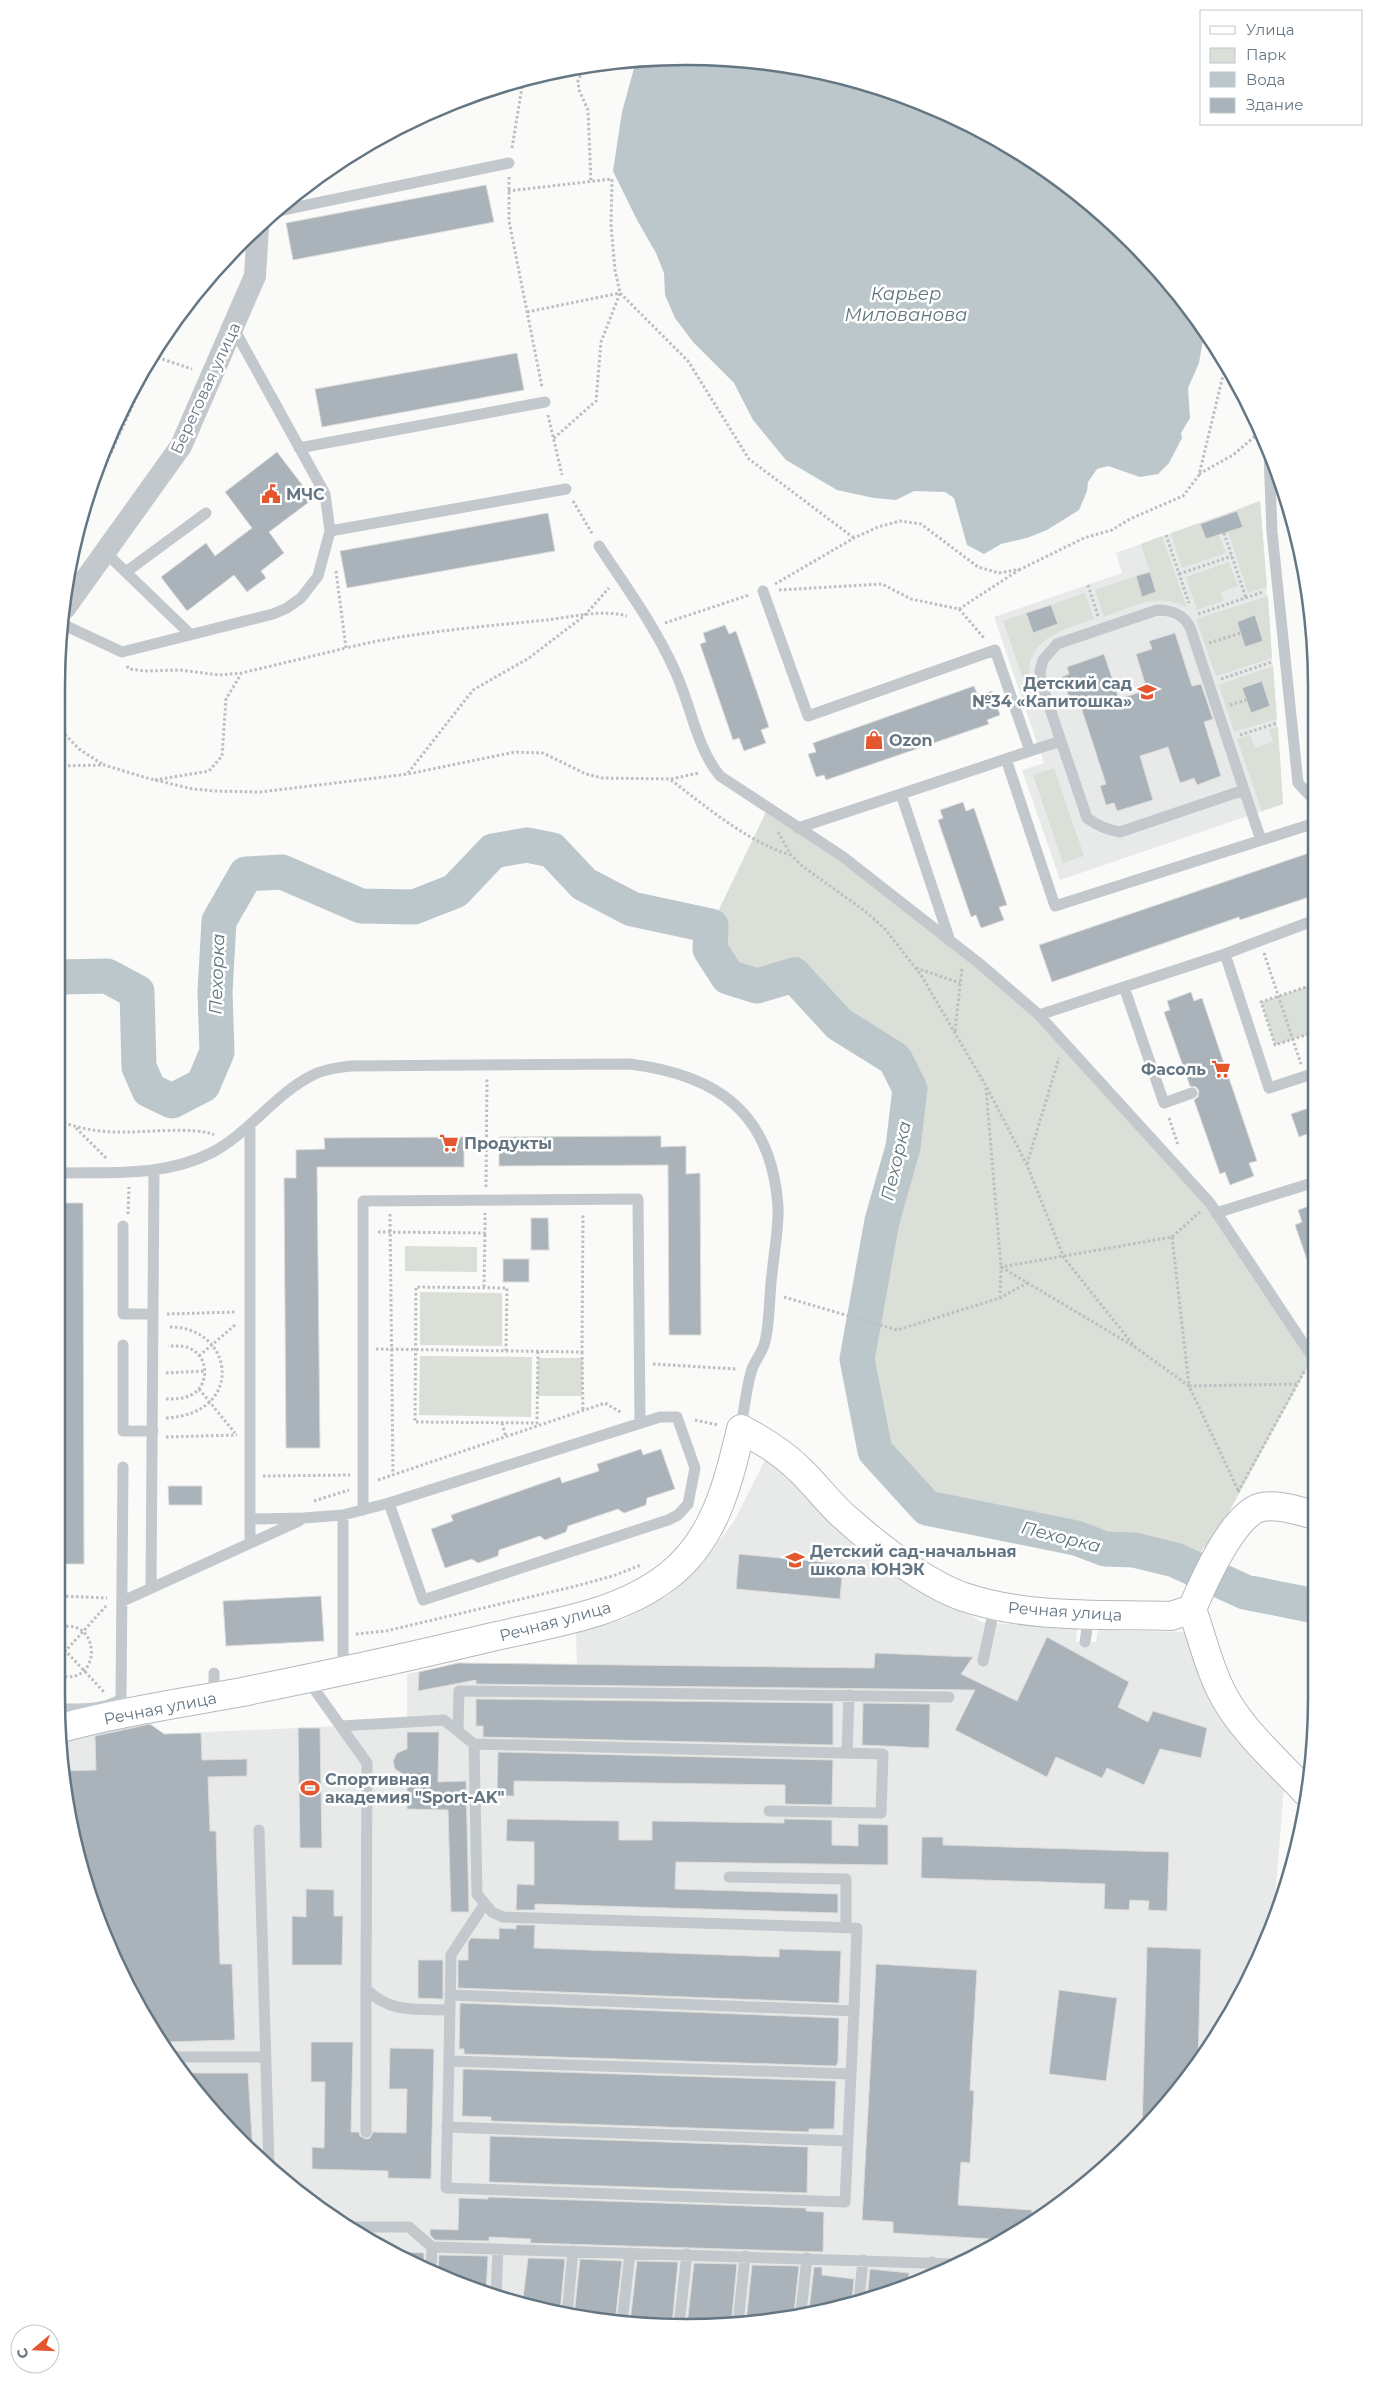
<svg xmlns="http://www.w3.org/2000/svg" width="1373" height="2384" viewBox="0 0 1373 2384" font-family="Montserrat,sans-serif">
<rect width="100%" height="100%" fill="#fafaf8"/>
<path fill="#e8e9e9" d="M1260 501 1283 804 1060 880 1022 770 1044 763 994 617 1122 573 1116 553Z
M768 1454 881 1558 981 1622 1077 1629 1076 1642H1096L1098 1630 1188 1632 1284 1789 1273 1921 1211 2047 1160 2113 1070 2197 1001 2243 889 2294 727 2326 605 2322 523 2306 408 2263 336 2221 241 2143 186 2081 121 1977 90 1900 62 1780V1739L145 1722 164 1734 407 1723V1674L458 1663 577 1665 576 1633 625 1619 669 1595 704 1562 734 1521Z"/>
<path fill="#dadfd7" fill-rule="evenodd" d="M1260 501 1267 587 1248 593 1228 532 1243 527 1237 510Z
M1200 523 1206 539 1219 535 1226 553 1182 568 1171 533Z
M1162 536 1187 608C1158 591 1133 607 1104 617L1095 590 1136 576 1142 596 1156 592 1141 544Z
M1229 562 1238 586 1221 592 1223 601 1197 610 1186 577Z
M1085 593 1094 619C1067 628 1024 639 1030 677L1023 679 1003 621 1026 613 1033 633 1058 624 1051 605Z
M1268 596 1272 658 1216 676 1196 619ZM1255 616 1263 641 1245 647 1237 622Z
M1273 666 1277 719 1234 732 1219 685ZM1261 681 1270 706 1251 713 1242 688Z
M1278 727 1283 804 1262 811 1237 739 1250 735 1255 748 1273 742 1269 729Z
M1054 768 1084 856 1063 863 1033 775Z
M768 808 842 856 1039 1015 1210 1203 1313 1357 1209 1549 1204 1547 1192 1568 1175 1560 1134 1550 1105 1549 1076 1538 927 1508 875 1451 857 1359 882 1221 903 1147 910 1089 895 1059 839 1024 794 975 757 986 728 977 710 949 711 926Z
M1315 984V1032L1275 1045 1261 1002Z
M405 1246 477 1247V1272L405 1271Z
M420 1292 502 1293V1346L420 1345Z
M420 1356 532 1357 531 1417 419 1415Z
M538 1358H583L582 1396H537Z"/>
<path fill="#bbc7cb" d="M686 56 809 68 927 104 1036 162 1132 241 1204 334 1199 363 1188 388 1190 418 1181 433 1182 438 1169 463 1158 474 1140 477 1108 466 1097 469 1088 482 1087 491 1079 510 1047 530 1027 538 1001 544 984 554 967 545 954 498 945 492 914 491 896 500 874 498 837 490 786 460 753 420 734 383 693 342 675 318 665 295 664 273 656 253 637 220 613 171 622 112 636 61Z"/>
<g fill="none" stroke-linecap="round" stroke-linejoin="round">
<path stroke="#bbc7cb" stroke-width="35" d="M59 977 107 976 137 992 139 1067 149 1090 172 1101 203 1085 217 1052 215 992 219 921 246 874 282 872 361 906 414 907 455 891 493 851 527 845 552 850 584 884 632 909 711 926 710 949 728 977 757 986 794 975 839 1024 895 1059 910 1089 903 1147 882 1221 857 1359 875 1451 927 1508 1076 1538 1105 1549 1134 1550 1175 1560 1245 1592 1315 1606"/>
</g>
<path fill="#aab3b9" stroke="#dcdcda" d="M486 185 494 222 293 260 286 223Z
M517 353 524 390 322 427 315 389Z
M277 452 313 499 269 532 284 553 261 571 266 578 247 592 234 575 187 611 161 577 206 543 215 556 252 528 225 492Z
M1237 511 1243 527 1206 539 1200 524Z
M548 513 555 551 347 588 340 551Z
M1150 572 1156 592 1142 597 1136 576Z
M1051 605 1058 624 1033 633 1026 613Z
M1255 615 1263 641 1245 647 1237 622Z
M725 625 729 634 736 631 769 727 761 730 766 743 744 751 739 738 733 740 700 644 706 642 703 633Z
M1175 633 1192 686 1201 684 1213 719 1204 722 1221 776 1197 785 1194 778 1180 783 1168 747 1140 756 1153 800 1117 811 1114 803 1106 805 1100 786 1106 784 1078 698 1070 700 1062 677 1069 674 1067 667 1104 654 1119 699 1147 690 1136 654 1152 649 1149 641Z
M1262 681 1270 706 1251 713 1242 688Z
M974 686 978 696 992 691 1000 715 987 720 989 724 826 780 824 775 816 777 808 754 816 752 813 743Z
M963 802 966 811 974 808 1007 905 999 907 1004 920 981 928 976 915 971 917 938 820 943 818 940 810Z
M1315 851V895L1240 920 1239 917 1052 982 1039 945Z
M1191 992 1194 1001 1202 998 1257 1161 1249 1163 1254 1176 1230 1185 1225 1172 1220 1174 1194 1100 1198 1097 1199 1091 1196 1087 1190 1086 1164 1012 1170 1010 1167 1001Z
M1315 1106V1131L1299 1137 1291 1114Z
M661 1136V1147L686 1146V1174L700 1173 701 1335H669L668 1165 499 1166V1137Z
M464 1137V1167H317L320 1448H286L284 1178H296V1150L325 1149 324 1138Z
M60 1203H83L84 1564H61Z
M1315 1204V1277H1313L1295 1225 1302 1222 1298 1210Z
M531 1218H548L549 1250H531Z
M503 1259H529V1282H503Z
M641 1449 643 1455 661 1449 675 1489 647 1498 646 1505 624 1513 618 1509 568 1526 566 1532 545 1540 540 1536 499 1550 498 1556 478 1563 472 1559 445 1568 431 1529 453 1521 451 1515 560 1477 562 1483 599 1471 597 1464Z
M168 1486H202V1505H169Z
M739 1554 843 1564 840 1599 736 1589Z
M321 1596 324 1641 226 1646 223 1601Z
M1047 1637 1129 1682 1118 1707 1148 1722 1153 1711 1207 1728 1201 1758 1160 1749 1144 1785 1107 1768 1102 1778 1056 1757 1047 1777 955 1730 975 1690 476 1684V1680L418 1691 419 1672 458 1663 874 1668 875 1653 973 1657 961 1674 1017 1701Z
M476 1699 833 1703V1745L483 1737V1726H476Z
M863 1703 930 1704 929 1748 862 1745Z
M150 1724 164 1734 201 1733 202 1760 247 1759V1776L208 1777 210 1831H216L220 1964H232L235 2040 162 2042 121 1977 90 1900 62 1780V1771L96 1770 95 1736Z
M298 1728H320L322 1848H300Z
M407 1732H439L438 1782 466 1781 469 1912H451L448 1810 407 1809V1777L395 1769 393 1761 397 1753 407 1749Z
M498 1752 833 1760 832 1805 785 1804V1785L514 1781V1796H497Z
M507 1819 619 1821V1840H652V1821L784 1823V1819L832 1820V1845L858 1846V1824L888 1825V1865L676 1862 675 1889 838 1894V1913L535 1904V1910H516L517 1884 534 1885V1842L506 1841Z
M922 1837H943V1845L1169 1852 1167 1911 1148 1910 1149 1901 1130 1900 1129 1910 1104 1909 1105 1884 921 1878Z
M306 1889 334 1890V1916H343L342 1965H292V1916L306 1917Z
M516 1925H535L534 1948 779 1957V1949L841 1951 839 2003 458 1988V1960H468V1942L471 1938 499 1939V1928L516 1929Z
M1147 1947 1201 1949 1198 2063 1160 2113 1142 2130Z
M418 1960H443V1999L418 1998Z
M876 1964 977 1970 970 2090 974 2091 970 2163 961 2162 958 2205 1032 2210 1031 2224 1007 2240 893 2233V2222L862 2220Z
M1059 1990 1117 1998 1106 2081 1049 2074Z
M460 2003 839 2018 838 2062 836 2066 464 2054V2049H459Z
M311 2042H353L351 2132H359L360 2136 366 2139 370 2138 373 2132 406 2133 407 2089H389L390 2048 434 2049 431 2179 388 2178V2171L312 2169V2147L324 2148 325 2082H311Z
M463 2069 836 2081 834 2129H809V2132L491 2121V2117L462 2116Z
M181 2073H248L253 2153 241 2143Z
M490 2136 808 2147 807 2193 489 2182Z
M488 2197 806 2208V2211L824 2212 823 2252 530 2243 531 2239 489 2237V2241L435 2240 430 2235V2229L458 2230 459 2198 488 2199Z
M387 2251 424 2253V2269L408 2263Z
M439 2255 488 2256 486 2292 438 2274Z
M528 2258 565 2259 560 2313 522 2306Z
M580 2259 622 2261 615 2323 574 2316Z
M637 2261 678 2262 672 2325 630 2323Z
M694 2263 737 2264 731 2326 687 2325Z
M752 2265 799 2266 794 2313 746 2323Z
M814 2267H822V2275L854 2279 852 2302 809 2310Z
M870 2269 909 2273 908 2286 889 2294 867 2299Z"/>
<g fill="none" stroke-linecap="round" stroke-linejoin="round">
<g stroke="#b3babf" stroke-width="30">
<path id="secondary" d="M1192 1609C1203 1640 1211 1677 1229 1705 1249 1737 1280 1764 1305 1791
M61 1728C120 1712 182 1703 242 1692 326 1675 409 1657 492 1637 552 1623 618 1615 668 1576 715 1540 728 1483 741 1429 762 1440 782 1452 800 1470 816 1485 830 1505 847 1519 877 1546 926 1584 964 1597 1029 1619 1103 1614 1171 1616L1192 1609C1203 1583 1234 1512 1262 1507 1279 1504 1299 1511 1315 1515"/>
</g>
<path stroke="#bbbfc2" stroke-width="3" stroke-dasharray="2.5 2.5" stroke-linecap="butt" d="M584 66 578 81 579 90 588 110 591 182
M512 148 523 81
M509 177V221L542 387
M508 191 612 179 611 225 615 270 620 293 601 342 596 401 553 439
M527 312 620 293 688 361 749 459 854 538
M153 356 192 369
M548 415 562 475
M1199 474 1233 455 1260 432
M573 501 593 535
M84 512 166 332
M1224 533 1246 598
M1166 535 1189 603
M336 571 346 648C411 632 480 627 547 620 571 617 603 609 627 616
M1179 574 1232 556
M775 584 854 538 878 527 900 521 921 524 978 567 999 573 1021 569 1084 538 1112 530 1130 519 1183 496 1199 475 1226 363
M1088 585 1098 616
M779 590 882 584 911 599 959 609 984 638
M959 609 1019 570
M1198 614 1263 592
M665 623 749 595
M1209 643 1241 633
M127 666 129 669 145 671 180 670 219 675 242 673 346 648
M1221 679 1272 662
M1230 705 1246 700
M58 727 79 749 104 765
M1240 735 1277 723
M58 766 104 765 147 778 193 789 216 791 260 792 335 783 408 774 515 752 543 753 586 774 602 778 671 779 699 773
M408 773 473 690 529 658 584 616 609 588
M155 780 209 771 222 756 226 699 241 674
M671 780C708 808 745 840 790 855
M778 832 791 855 801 865 866 912 885 929 921 975 986 1086 1027 1165 1064 1258 1135 1347
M1264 953 1301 1064
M916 968 960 983
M1315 984 1261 1002 1275 1045 1315 1032
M955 1031 962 968
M986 1088 1001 1267 1135 1347 1189 1386 1239 1492
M1169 1118 1178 1145
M59 1121C78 1128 97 1132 117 1132 138 1133 198 1126 214 1135
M76 1128 107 1159
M1027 1164 1059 1058
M486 1187 487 1078
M128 1214 129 1187
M390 1214 393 1475
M378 1232 485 1233V1213
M1172 1237 1189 1386 1297 1384
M484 1287 485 1233
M784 1297 897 1330 1000 1298 1027 1283
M1000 1298 1001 1267 1172 1237 1200 1212
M167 1314 236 1312
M376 1349 582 1352 583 1214
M506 1351 507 1288 416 1287 415 1422 537 1423 538 1351
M582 1352 583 1411
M199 1356 235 1325
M653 1364 736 1369
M166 1373 205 1371
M199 1389 235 1433
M166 1399C175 1399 184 1399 193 1394 209 1384 209 1358 191 1349 184 1345 176 1346 168 1346
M166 1418C247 1414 234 1325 168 1327
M695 1420 718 1425
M502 1423 506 1437
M166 1437 237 1435
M263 1476 350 1475
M378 1480 605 1403 622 1413
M1238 1492 1305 1370
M314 1501 349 1490
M61 1596 107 1598
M61 1627C101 1618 102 1685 61 1676
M356 1634 386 1631 572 1587 613 1576 641 1565
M61 1646 104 1692
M61 1656 106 1606"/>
<path stroke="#c3c8cc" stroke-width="11" d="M278 211 509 163
M299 448 545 402
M1269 453 1272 532 1298 783 1315 801
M330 531 566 489
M599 546C626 587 655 626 675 671 691 705 696 747 720 776L842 856 980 964 1039 1015 1210 1203 1315 1361
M105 552 191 635
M126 572 206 513
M763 591 808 716 995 650 1030 751 1006 759 1055 906 1315 823
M1157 610C1172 610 1183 614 1190 627L1244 790 1120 832C1107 830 1098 826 1087 818L1041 682 1040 671 1043 660 1057 644Z
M62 624 122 652 273 614 287 608 301 598 318 576 330 531 325 494 234 329
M1030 751 1061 741
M1244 790 1261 840
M798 828 901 794
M950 941 901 794 1006 759
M1225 954 1269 1088 1315 1073
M1039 1015 1124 987
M1192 1093 1164 1103 1124 987 1225 954 1315 920
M250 1126V1543
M60 1173C112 1172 165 1177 213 1152 250 1132 276 1093 313 1075 324 1069 337 1068 350 1066L630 1064C717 1075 771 1112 778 1206 779 1228 774 1252 772 1274 769 1294 770 1328 764 1345 761 1354 755 1361 752 1369 746 1388 744 1410 741 1429
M1216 1213 1315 1182
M123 1226V1314H153
M123 1345V1431H153
M363 1510V1201L638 1199 640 1423
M343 1515V1671
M250 1519 303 1518 343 1515 389 1503 660 1417H677L695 1468 688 1504 678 1515 668 1520 423 1600 389 1503
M151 1588 154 1171
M123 1601 299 1521
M1085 1642 1089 1615
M983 1661 995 1605
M214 1673V1697
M307 1679 367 1763 366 1989C391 2014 417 2009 450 2010
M61 1709C81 1709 104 1710 121 1699L123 1467
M341 1726 444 1720 474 1744 883 1754 881 1813 769 1811
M458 1731 459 1691 949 1697
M474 1744 477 1894 492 1912 503 1917 857 1928 854 2011
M847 1753 849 1695
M259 1830 269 2166
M729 1877 846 1879V1928
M450 1995 854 2011 851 2074
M171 2057H266
M449 2061 851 2074 845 2202 446 2188 449 2061V2057L451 1955 484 1905
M447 2127 848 2141
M366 2132V1989
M347 2227H409L432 2247 956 2264
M431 2271 432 2247
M930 2276 932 2262
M496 2296 498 2249
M859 2300 863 2260
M801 2312 807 2258
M567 2315 573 2251
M622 2323 630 2253
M738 2324 745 2256
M679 2325 687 2254"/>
<path stroke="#c3c8cc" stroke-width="22" d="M65 608 181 446 255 276 258 227"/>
<use href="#secondary" stroke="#fff" stroke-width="28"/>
</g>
<defs>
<g id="civic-bare" transform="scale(1.5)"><path d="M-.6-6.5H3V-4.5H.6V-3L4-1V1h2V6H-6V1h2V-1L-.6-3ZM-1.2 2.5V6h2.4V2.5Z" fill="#e4572e" stroke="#fff" stroke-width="2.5" paint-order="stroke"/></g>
<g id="school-bare" transform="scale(1.5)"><path d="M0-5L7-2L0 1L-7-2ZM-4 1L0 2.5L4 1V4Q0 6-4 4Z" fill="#e4572e" stroke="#fff" stroke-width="2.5" paint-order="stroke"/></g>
<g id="shop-bare" transform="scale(1.5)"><path d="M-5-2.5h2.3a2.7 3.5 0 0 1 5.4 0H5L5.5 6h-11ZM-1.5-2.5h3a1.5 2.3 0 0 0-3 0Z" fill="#e4572e" stroke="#fff" stroke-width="2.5" paint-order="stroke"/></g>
<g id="supermarket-bare" transform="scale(1.5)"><path d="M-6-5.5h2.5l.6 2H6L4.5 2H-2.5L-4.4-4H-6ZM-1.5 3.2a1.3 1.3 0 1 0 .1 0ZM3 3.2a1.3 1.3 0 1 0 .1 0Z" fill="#e4572e" stroke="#fff" stroke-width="2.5" paint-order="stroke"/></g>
<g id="stadium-bare" transform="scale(1.5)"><path d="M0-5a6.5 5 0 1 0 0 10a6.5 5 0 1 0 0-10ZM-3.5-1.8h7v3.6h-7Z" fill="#e4572e" stroke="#fff" stroke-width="2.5" paint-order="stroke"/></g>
</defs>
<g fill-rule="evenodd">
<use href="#civic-bare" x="271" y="494"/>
<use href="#school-bare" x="1147" y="692"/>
<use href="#shop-bare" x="874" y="740"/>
<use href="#supermarket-bare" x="1221" y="1069"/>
<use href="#supermarket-bare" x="449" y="1143"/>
<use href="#school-bare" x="795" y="1560"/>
<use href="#stadium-bare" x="310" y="1788"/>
</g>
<g text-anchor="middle" stroke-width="5" stroke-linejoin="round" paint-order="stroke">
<g font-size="16" fill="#657683" stroke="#fff">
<text transform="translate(205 388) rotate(-65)" y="6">Береговая улица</text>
<text transform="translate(1065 1611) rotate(4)" y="6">Речная улица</text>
<text transform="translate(555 1621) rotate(-15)" y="6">Речная улица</text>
<text transform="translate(160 1708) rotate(-11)" y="6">Речная улица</text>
</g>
<g font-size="16" font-weight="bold" fill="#657683" stroke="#fff" text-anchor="start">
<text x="286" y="500">МЧС</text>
<text x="1132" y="689" text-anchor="end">Детский сад<tspan x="1132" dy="18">№34 «Капитошка»</tspan></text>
<text x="889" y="746">Ozon</text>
<text x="1206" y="1075" text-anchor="end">Фасоль</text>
<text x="464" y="1149">Продукты</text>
<text x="810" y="1557">Детский сад-начальная<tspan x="810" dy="18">школа ЮНЭК</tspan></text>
<text x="325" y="1785">Спортивная<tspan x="325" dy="18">академия "Sport-AK"</tspan></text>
</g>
<g font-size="18" font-style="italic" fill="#60757c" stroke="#fff">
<text x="906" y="300">Карьер<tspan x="906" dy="21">Милованова</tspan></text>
<text transform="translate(217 974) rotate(-88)" y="6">Пехорка</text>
<text transform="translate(896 1161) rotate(-77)" y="6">Пехорка</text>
<text transform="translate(1061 1537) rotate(14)" y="6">Пехорка</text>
</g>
</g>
<path d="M0 0H1373V2384H0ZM686 65H687A621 621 0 0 1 1308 686V1698A621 621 0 0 1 687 2319H686A621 621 0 0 1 65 1698V686A621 621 0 0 1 686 65Z" fill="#fff" fill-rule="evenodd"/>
<path fill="none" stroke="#657683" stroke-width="2.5" d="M686 65H687A621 621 0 0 1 1308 686V1698A621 621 0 0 1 687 2319H686A621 621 0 0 1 65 1698V686A621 621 0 0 1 686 65Z"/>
<rect x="1200" y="10" width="162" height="115" fill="#ffffff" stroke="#c1c8cd"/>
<rect x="1210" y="26" width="25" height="8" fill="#ffffff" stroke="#c1c8cd"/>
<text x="1246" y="35" font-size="15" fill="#657683">Улица</text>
<rect x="1210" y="48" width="25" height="15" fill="#dadfd7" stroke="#c1c8cd"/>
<text x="1246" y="60" font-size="15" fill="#657683">Парк</text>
<rect x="1210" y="72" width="25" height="15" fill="#bbc7cb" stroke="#c1c8cd"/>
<text x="1246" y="85" font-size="15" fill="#657683">Вода</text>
<rect x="1210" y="98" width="25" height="15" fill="#aab3b9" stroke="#c1c8cd"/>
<text x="1246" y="110" font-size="15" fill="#657683">Здание</text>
<g transform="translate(35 2349) rotate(251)"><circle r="24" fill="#ffffff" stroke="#c1c8cd"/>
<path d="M0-4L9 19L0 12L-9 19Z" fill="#e4572e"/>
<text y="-8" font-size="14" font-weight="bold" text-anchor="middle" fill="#657683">С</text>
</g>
</svg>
